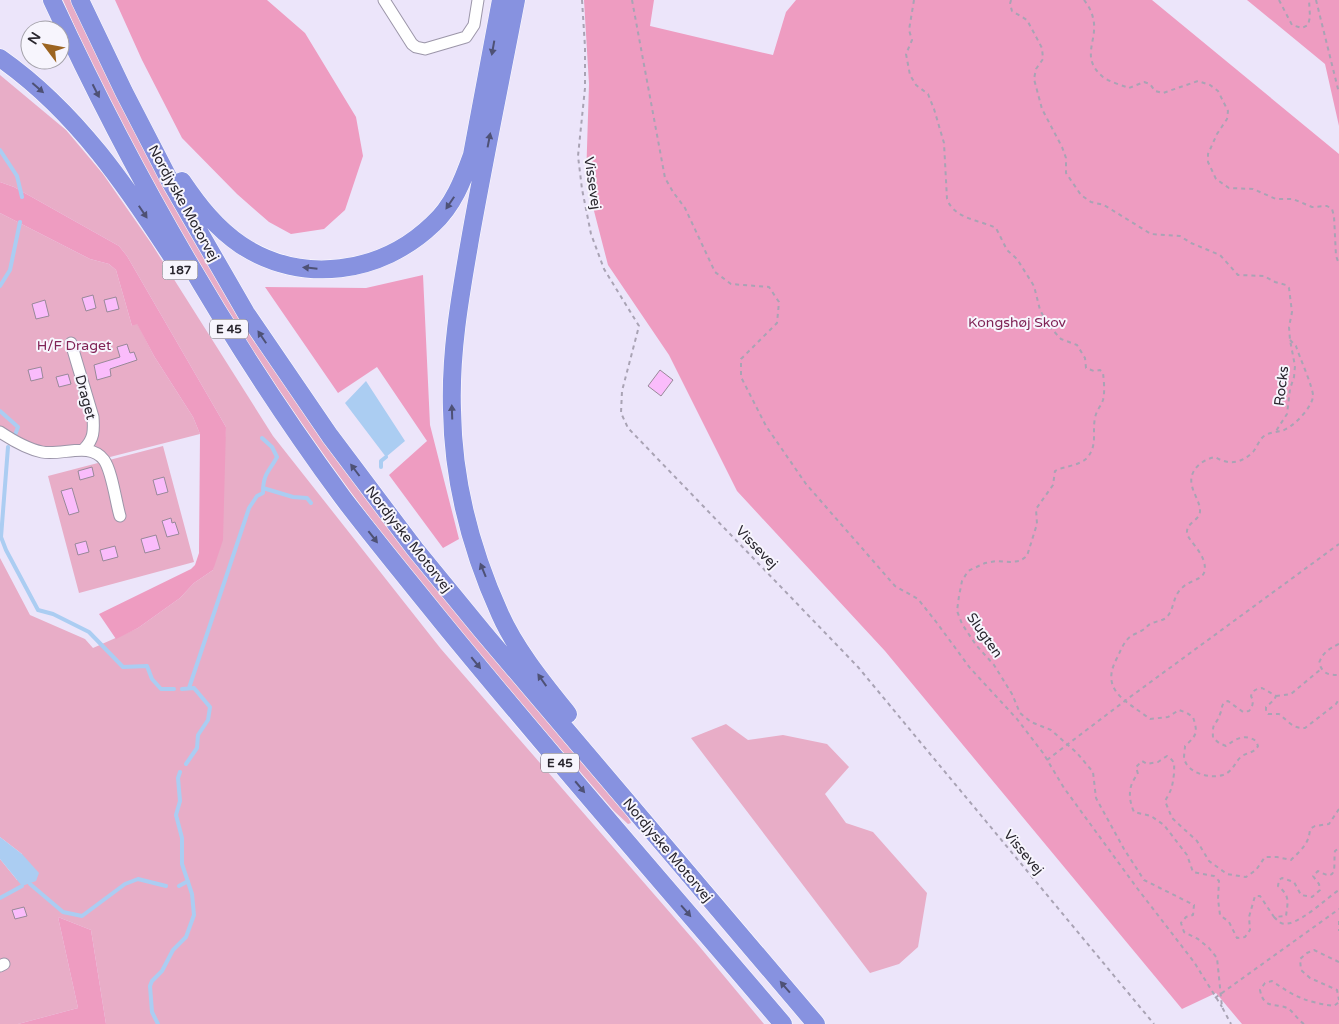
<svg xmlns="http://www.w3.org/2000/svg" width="1339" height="1024" viewBox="0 0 1339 1024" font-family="'Varela Round',sans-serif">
<rect width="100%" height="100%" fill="#ece5fa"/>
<path fill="#e8adc7" d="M63 0H72L249 329 627 815 631 823 628 824 614 811C527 710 438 609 358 502 274 388 197 269 131 143 106 96 84 48 63 0Z
M0 75 66 130 103 174 151 243 273 436 441 649 699 946 764 1024H106L91 930 58 917 78 1008 18 1024H0V859L17 880 22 854 0 837V558L30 615 85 639 93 648 138 628 180 598 194 583 213 570 226 427 127 256 119 246 14 187 0 182Z
M0 213 90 259 109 264 116 270 132 326 137 323 154 356 193 417 200 434 110 457 80 447 63 450 38 447 0 429Z
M163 446 194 562 79 593 48 476Z
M726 724 748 740 783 735 827 744 849 767 825 794 846 823 873 832 927 893 918 947 899 964 870 973 691 738Z"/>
<path fill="#ee9cc1" d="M115 0H267L305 33 356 117 363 156 345 210 324 229 291 234 269 222 237 194 182 138 142 60Z
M584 0H654L650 26 773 55 786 12 796 0H1152L1339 154V1024H1242L1216 993 1182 1009 885 651 737 491 669 355 608 265 586 180 589 84Z
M1247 0H1339V126L1325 64Z
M0 182 14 187 119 246 127 256 226 427 223 540 213 570 194 583 180 598 138 628 116 639 99 614 191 569 195 565 199 553 200 434 193 417 154 356 137 324 132 326 116 270 109 264 90 259 0 213Z
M423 275 430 425 459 539 443 548 389 475 427 441 377 367 338 393 265 287 366 288Z
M58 917 91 930 106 1024H18L78 1008Z"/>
<path fill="#abcdf2" d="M366 381 405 441 386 457 345 403Z
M0 837 22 854 39 873 36 881 22 886 0 859Z"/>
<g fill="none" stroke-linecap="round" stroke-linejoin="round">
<path stroke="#abcdf2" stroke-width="4" d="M0 150 17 176 22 197
M0 286 10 270 20 222
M0 411 18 427 15 435
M8 447 1 537 6 550 38 610 53 614 89 632 123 667 147 666 152 679 161 689H174
M381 467V461L386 457
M263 488 293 497 307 498 311 503
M189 688 249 508 257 496 263 493C263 473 269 472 277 457L272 447 262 438
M182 689 194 688 210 707 208 720 198 735 197 748 186 764
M30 884 63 912 82 916 125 884 138 879 166 886
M179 886 188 881
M0 898 22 886
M158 1024 152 1012 150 986 152 981 162 971 173 950 186 937 194 915 192 894 182 864V838L176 815 180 801 178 778 180 772"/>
</g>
<path fill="#fabcfb" stroke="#988998" d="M93 295 96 308 86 311 82 298Z
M116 297 119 309 107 312 104 300Z
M45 300 49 316 36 319 32 304Z
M127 344 130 353 134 352 137 360 110 369 111 376 97 380 94 365 120 357 117 347Z
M41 367 43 378 31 381 28 370Z
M660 370 673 380 661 396 648 386Z
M68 374 71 384 59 387 56 377Z
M92 467 94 476 80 480 78 471Z
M164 477 168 492 157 495 153 480Z
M72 488 79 512 69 515 61 491Z
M171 518 172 523 175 522 179 534 167 537 162 521Z
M156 535 160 549 145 553 141 539Z
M86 541 89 552 78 555 75 544Z
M115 546 118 557 103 561 100 550Z
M24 907 27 916 15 919 12 910Z"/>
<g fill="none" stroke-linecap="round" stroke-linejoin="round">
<g stroke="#9c96a9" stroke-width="13">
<path id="minor" d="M384 0 412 44 416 47 425 49 466 37 474 25 478 0
M71 343 93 417C94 431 94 439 84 449
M0 432C12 440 27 449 42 452 62 456 90 441 104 460 112 471 116 503 120 516
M0 966 4 964"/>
</g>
<g stroke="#fff" stroke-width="19">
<path id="highway" d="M52 0C133 175 229 343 343 498 375 540 409 581 442 622 553 758 669 890 783 1024
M80 0 124 92 171 183 246 313 330 436 415 549 483 632 816 1024
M516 0C501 78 485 156 471 234 461 292 450 350 452 410 453 481 471 550 500 614 516 650 544 684 568 714
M0 58C77 112 128 188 178 266
M182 181C199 206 216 228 241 245 302 285 381 274 433 224 453 206 463 180 472 155L501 0"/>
</g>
<path stroke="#a9a3b4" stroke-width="2" stroke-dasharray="4 4" stroke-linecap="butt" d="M582 0 585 47V88L578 156 582 189 591 234 604 269 639 326 622 391 621 413 628 428 858 667 1154 1024
M632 0 665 178 673 192 685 208 715 272 731 284 769 287 779 302 777 323 741 359V377L766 426 806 484 895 586 918 599 937 623 970 668 1017 719 1043 753 1064 788 1137 888 1194 962 1222 1007
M914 0 909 30 912 40 906 54 910 75 916 85 928 94 934 109 944 143 947 199C954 219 980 220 996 228L1007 250 1017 259 1034 286 1040 310 1049 326 1061 339 1077 345 1085 358 1086 368 1094 371 1100 370 1103 373C1104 381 1105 392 1103 400 1101 406 1096 411 1095 418 1092 432 1098 445 1087 458 1079 466 1064 466 1055 471L1053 485 1036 509 1037 524 1027 556 1020 561 1010 562 997 561 985 563 968 571 962 581 959 596 957 611 962 624 976 645 994 665 1012 694 1020 713 1031 722 1051 730 1077 753 1093 772 1096 798 1124 849 1144 880 1194 905 1193 915 1186 917 1181 923 1184 932 1198 939 1209 948 1217 958 1222 1007 1231 1024
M1011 0 1010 4 1012 11 1027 20 1042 48 1043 59 1036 69 1034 79 1042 109 1062 147 1066 158V173L1081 195 1091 202 1104 205 1151 234 1180 236 1191 243 1220 255 1238 275 1264 276 1275 282 1286 285 1289 288 1292 312 1289 327 1290 340 1295 366 1294 377 1290 389 1287 414 1276 431
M1084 0C1088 5 1092 12 1093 18 1099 40 1079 57 1103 77 1110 82 1121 85 1129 88L1144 82 1150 84 1155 91 1163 93 1198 81 1210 85 1218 91 1228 111 1227 119 1217 134 1208 154V162L1216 179 1229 188 1253 189 1276 199H1293L1312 207 1327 206 1332 209 1334 216 1336 256 1339 264
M1279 0 1292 25 1302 28 1308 25 1310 17 1309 0
M1316 0 1339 93
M1290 340 1296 346C1299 356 1314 389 1313 397 1311 408 1296 424 1286 429 1279 433 1271 431 1264 436 1259 440 1257 447 1253 452 1241 464 1228 465 1215 457 1201 460 1188 471 1192 486 1194 495 1200 502 1200 511 1200 521 1186 522 1187 533 1188 540 1201 550 1204 562 1209 581 1192 578 1183 587 1172 596 1175 608 1167 617 1163 621 1156 621 1150 624 1147 626 1145 629 1141 631 1138 633 1134 634 1131 636 1124 641 1121 650 1117 658 1099 691 1127 701 1150 719L1168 717 1179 710 1187 713 1193 717C1198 733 1197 735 1185 746 1185 749 1184 754 1184 758 1187 773 1209 779 1223 775 1234 771 1235 761 1242 756 1249 752 1254 753 1258 746L1256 741C1244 733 1236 739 1226 746L1219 743 1213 738C1212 720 1216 727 1220 714 1223 708 1220 704 1228 701L1243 712 1249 711C1253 706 1254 702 1251 696 1253 690 1256 689 1262 688L1276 696 1274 700 1266 707V712L1268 714H1279C1288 721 1293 729 1305 728L1336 704 1339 699
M1339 644C1329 649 1323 652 1319 663 1323 674 1328 675 1339 675
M1276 696 1291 694 1321 669
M1047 760 1126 700 1339 544
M1339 809 1329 824 1315 826 1310 829C1309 844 1301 850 1291 860L1277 857H1265L1256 870 1246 877 1227 874 1209 861 1197 841 1172 818 1165 801C1172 789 1172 788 1174 774 1174 764 1176 762 1167 756L1158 762 1147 764 1142 761 1136 767 1138 774C1128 785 1128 798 1134 812L1151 816 1164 825 1187 855 1193 872 1214 876 1219 881 1218 899 1220 915 1229 922 1237 938 1245 937 1250 930 1249 917 1255 896H1260L1274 917 1286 916C1288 901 1290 896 1278 886L1279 880 1282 878 1294 882 1301 895 1312 897 1320 890 1319 884 1313 876 1318 871C1339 883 1333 866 1335 851L1339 848
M1274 917C1276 919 1278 921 1281 923 1296 929 1326 898 1339 890
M1339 921V931
M1339 962 1314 950 1307 953 1300 959 1301 970 1310 978 1337 990 1339 1000
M1215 998 1339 909
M1304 1024C1298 1020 1294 1013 1289 1009 1277 1002 1264 1011 1260 990L1265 983 1272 981C1295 997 1306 1002 1334 1006L1339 1002"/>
<use href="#minor" stroke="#fff" stroke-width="11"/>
<use href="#highway" stroke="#8792e0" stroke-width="18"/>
</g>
<defs><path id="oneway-solid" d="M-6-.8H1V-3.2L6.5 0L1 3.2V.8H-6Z" transform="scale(1.25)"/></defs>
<g fill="#4e5175">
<use href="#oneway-solid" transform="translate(493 48) rotate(100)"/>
<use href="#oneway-solid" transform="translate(38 88) rotate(41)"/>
<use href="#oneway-solid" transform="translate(96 91) rotate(63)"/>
<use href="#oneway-solid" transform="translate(489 140) rotate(-79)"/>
<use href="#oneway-solid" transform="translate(450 203) rotate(124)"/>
<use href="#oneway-solid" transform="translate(143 212) rotate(56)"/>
<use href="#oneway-solid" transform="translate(310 268) rotate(-174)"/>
<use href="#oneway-solid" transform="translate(262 337) rotate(-124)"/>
<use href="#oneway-solid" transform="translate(452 412) rotate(-92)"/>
<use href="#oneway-solid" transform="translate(355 470) rotate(-127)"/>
<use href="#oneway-solid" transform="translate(373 537) rotate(52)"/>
<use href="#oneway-solid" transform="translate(483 570) rotate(-112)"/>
<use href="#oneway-solid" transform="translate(476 663) rotate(51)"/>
<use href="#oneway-solid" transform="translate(542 680) rotate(-125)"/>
<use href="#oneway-solid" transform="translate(580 787) rotate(50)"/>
<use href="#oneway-solid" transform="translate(686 911) rotate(49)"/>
<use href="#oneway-solid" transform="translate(785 987) rotate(-131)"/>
</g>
<g text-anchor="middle" stroke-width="4" stroke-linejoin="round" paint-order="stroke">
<g fill="#f7f5fd" stroke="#66636b" stroke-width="1">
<rect x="162.5" y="260.5" width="35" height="19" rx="4"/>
<rect x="210" y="319.5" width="38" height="19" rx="4"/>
<rect x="541" y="753.5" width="38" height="19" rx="4"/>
</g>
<g font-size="12" font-weight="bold" fill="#28252d">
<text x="180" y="274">187</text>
<text x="229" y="333">E 45</text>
<text x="560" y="767">E 45</text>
</g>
<g font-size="14" fill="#28252d" stroke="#f7f5fd">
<text transform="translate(593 183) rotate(82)" y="5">Vissevej</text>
<text transform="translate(184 203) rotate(61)" y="5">Nordjyske Motorvej</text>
<text transform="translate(1281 386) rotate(-83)" y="5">Rocks</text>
<text transform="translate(86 397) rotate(75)" y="5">Draget</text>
<text transform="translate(409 539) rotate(52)" y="5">Nordjyske Motorvej</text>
<text transform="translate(757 547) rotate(46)" y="5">Vissevej</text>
<text transform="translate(985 635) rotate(55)" y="5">Slugten</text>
<text transform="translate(668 850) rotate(50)" y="5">Nordjyske Motorvej</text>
<text transform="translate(1024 852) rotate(50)" y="5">Vissevej</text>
</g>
<g font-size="14" fill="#802356" stroke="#f7f5fd">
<text x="1017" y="327">Kongshøj Skov</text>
<text x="74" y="350">H/F Draget</text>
</g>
</g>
<g transform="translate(45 45) rotate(302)"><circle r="24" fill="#f7f5fd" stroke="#a4a2aa"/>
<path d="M0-4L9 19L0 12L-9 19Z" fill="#9c6421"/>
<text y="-8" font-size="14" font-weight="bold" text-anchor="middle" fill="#28252d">N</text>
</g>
</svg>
